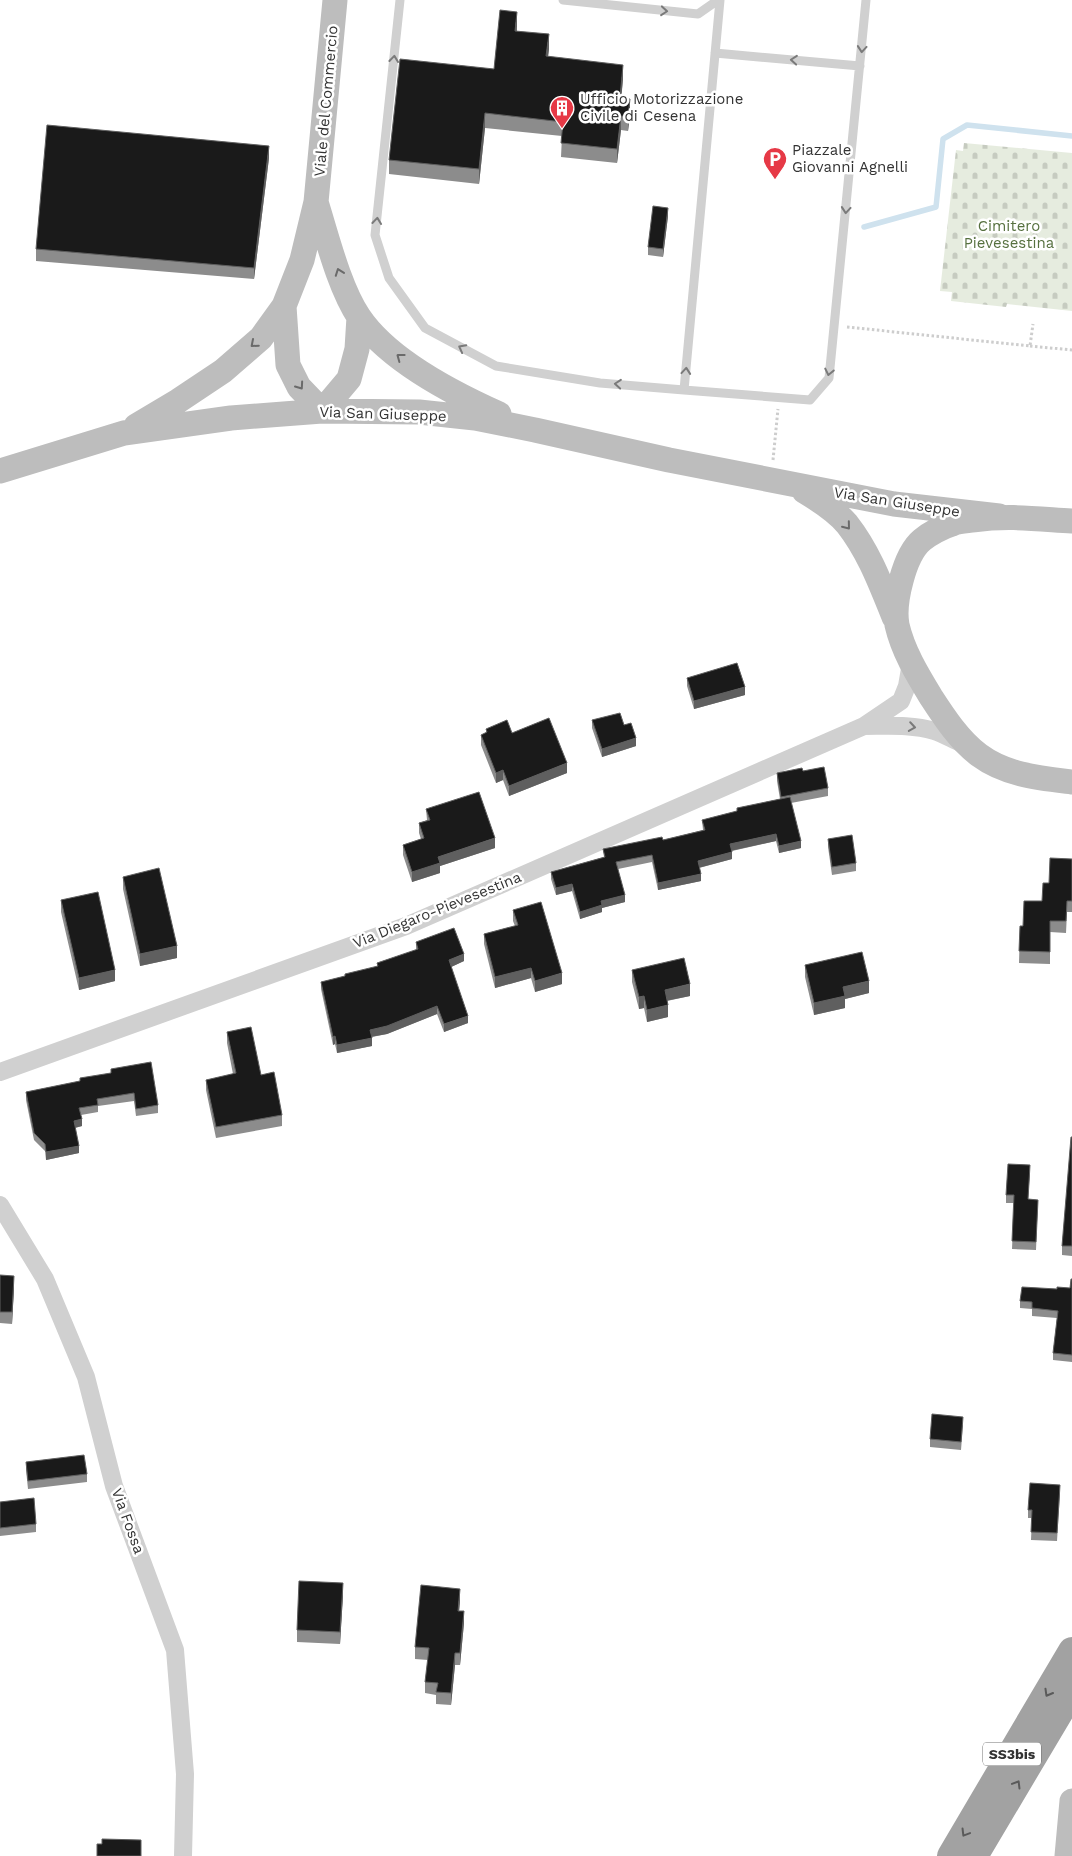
<svg xmlns="http://www.w3.org/2000/svg" width="1072" height="1856" viewBox="0 0 1072 1856" font-family="'Work Sans',sans-serif">
<defs>
<pattern id="cemetery-stones" width="16" height="16" patternUnits="userSpaceOnUse" patternTransform="scale(1.25)"><rect width="16" height="16" fill="#e6ecdf"/><path d="M2 7V4a2 2 0 0 1 4 0v3zM10 15v-3a2 2 0 0 1 4 0v3z" fill="#c6cbc0"/></pattern>
</defs>
<rect width="100%" height="100%" fill="#fff"/>
<path fill="url(#cemetery-stones)" d="M964 143 1072 153V311L1007 304 1006 307 951 301 952 292 940 291 956 150 963 151Z"/>
<g fill="none" stroke-linecap="round" stroke-linejoin="round">
<path stroke="#cfe2ee" stroke-width="5.5" d="M864 227 936 207 943 139 967 125 1072 136"/>
<path stroke="#cdcdcd" stroke-width="3" stroke-dasharray="2.5 2.5" stroke-linecap="butt" d="M847 327 1030 346 1033 324
M1030 346 1072 350
M773 460 778 409"/>
<path stroke="#d0d0d0" stroke-width="9" d="M400 0 375 235 389 278 425 328 496 366 600 383 684 390
M563 0 698 14 718 0
M720 0 684 390 810 400 829 378 866 0
M715 53 860 66"/>
<path stroke="#d0d0d0" stroke-width="18" d="M864 726C887 726 912 724 934 731 944 734 953 740 963 744
M0 1072 406 926 864 726 901 701 907 686 911 663
M0 1205 45 1279 86 1377 114 1486 175 1650 185 1774 183 1856"/>
<path stroke="#bdbdbd" stroke-width="25" d="M316 202C327 237 339 287 359 317 388 360 452 393 499 414
M284 306 288 365 299 387 322 411
M322 411 349 379 357 349 359 317
M136 426 178 401 223 371 261 338 284 306 302 260 316 202 335 0
M0 471 124 433 231 418 322 411 419 412 475 418 535 430 669 460 894 504 999 516
M804 491C819 500 835 510 847 524 869 552 881 585 894 617
M1072 521C1038 519 1008 515 974 520 967 521 958 521 952 524 942 527 929 534 922 540 904 555 893 603 897 625 903 651 917 674 931 697 944 717 959 740 979 755 1006 775 1039 778 1072 782
M1067 1856 1072 1801"/>
<path stroke="#a2a2a2" stroke-width="28" d="M951 1856 1072 1651
M974 1856 1072 1691"/>
</g>
<path fill="#8c8c8c" d="M517 27V31L549 49 548 57 623 79 621 98 630 114 628 131 621 130 617 163 561 157 562 136 485 128 479 184 389 174V160L494 69Z
M269 158 254 279 36 261V249Z
M668 216 663 257 648 255V247Z
M687 678 745 695 694 709 687 686Z
M592 720 624 725 636 746 602 757 592 728Z
M486 729 512 733 567 773 509 796 503 780 496 783 481 745V735L486 733Z
M803 771 828 788V796L791 803 801 848 779 853 776 841 732 851V859L699 868 701 881 658 890 652 862 618 869 625 902 602 908V912L580 919 572 891 556 895 551 879V872L604 857 603 849 663 840 703 830 702 820 737 811V808L780 799 777 781V773Z
M426 809 495 848 440 866V873L412 882 403 855V845L421 839 419 833V823L427 820Z
M828 839 856 863V871L832 875 828 847Z
M1072 859V912H1067L1066 933 1050 932V964L1019 963 1020 926H1023L1042 901 1049 883Z
M123 877 177 958 140 966 123 889Z
M61 900 115 981 79 990 61 912Z
M513 910 562 984 535 992 531 978 495 988 484 944V934L515 926 513 921Z
M416 942 464 961 451 967 468 1023 444 1032 437 1014 387 1034 372 1037V1046L337 1053 335 1044 333 1045 321 989V982L345 976 377 967V963L416 950Z
M805 965 869 993 845 999V1008L814 1015 805 977Z
M632 970 690 996 667 1001 668 1017 647 1022 644 1008 639 1009 632 982Z
M227 1032 261 1075 282 1115V1126L216 1138 206 1090V1080L233 1074 227 1043Z
M111 1069 158 1105V1113L136 1116 134 1101 98 1106V1112L81 1115 82 1126 75 1128 79 1153 46 1160 45 1151 34 1140 26 1100V1092L80 1081 111 1073Z
M1072 1137V1256L1062 1255V1246Z
M1030 1173 1028 1199 1038 1200 1036 1250 1012 1249 1014 1203H1006V1195Z
M0 1275 14 1288 12 1324 0 1323Z
M1072 1279V1362L1053 1360V1353L1057 1318 1032 1316V1309L1020 1308V1301L1057 1289 1070 1288Z
M963 1425 961 1450 930 1447V1439Z
M26 1462 87 1474V1482L28 1489 26 1470Z
M1060 1493 1057 1541 1031 1540 1032 1518H1028V1510Z
M0 1502 36 1524V1532L0 1536Z
M343 1595 340 1644 297 1642V1630Z
M460 1601 459 1611 464 1623 460 1665H455L451 1705 436 1704V1695L425 1693V1682L428 1660 415 1659V1647Z"/>
<path fill="#5f5f5f" d="M517 12V27L515 45V31Z
M549 34V49L546 71V56Z
M623 65V79L620 113V98Z
M630 99V114L628 131V116Z
M485 113V128L479 184V169Z
M621 116V130L617 163V149Z
M269 146V158L254 279V268Z
M668 208V216L663 257V249Z
M745 687V695L694 709V701Z
M636 738V746L602 757V749Z
M567 763V773L509 796V786Z
M503 770V780L496 783V773Z
M776 834V841L730 851V844Z
M495 838V848L440 866V873L412 882V872L438 857Z
M801 841V848L779 853V846Z
M732 852V859L698 868V861Z
M701 874V881L658 890V883Z
M572 884V891L556 895V888Z
M625 895V902L602 908V912L580 919V912L601 901Z
M177 946V958L140 966V954Z
M464 954V961L449 968V960Z
M531 968V978L495 988V977Z
M115 970V981L79 990V978Z
M562 973V984L535 992V981Z
M869 981V993L845 999V1008L814 1015V1003L843 987Z
M690 984V996L665 1001V990Z
M644 996V1008L639 1009V997Z
M668 1005V1017L647 1022V1010Z
M437 1006V1014L387 1034 370 1037V1030Z
M468 1016V1023L444 1032V1024Z
M335 1036V1044L333 1045V1037Z
M372 1038V1046L337 1053V1045Z
M82 1119V1126L74 1128V1121Z
M79 1146V1153L46 1160V1152Z
M14 1276V1288L12 1324V1312Z
M343 1583V1595L340 1644V1632Z
M460 1589V1601L458 1623V1611Z
M464 1611V1623L460 1665V1653Z
M455 1653V1665L451 1705V1693Z"/>
<path fill="#1a1a1a" stroke="#5f5f5f" d="M500 10 517 12 515 31 549 34 546 56 623 65 620 98 630 99 628 116H621L617 149 561 143 563 122 485 113 479 169 389 160 400 59 494 69Z
M47 125 269 146 254 268 36 249Z
M653 206 668 208 663 249 648 247Z
M737 663 745 687 694 701 687 678Z
M620 713 624 725 631 723 636 738 602 749 592 720Z
M549 718 567 763 509 786 503 770 496 773 481 735 487 732 486 729 507 720 512 733Z
M824 767 828 788 781 797 777 773 802 768 803 771Z
M479 792 495 838 438 857 440 863 412 872 403 845 424 838 419 823 430 820 426 809Z
M790 797 801 841 779 846 776 834 730 844 732 852 698 861 701 874 658 883 652 855 616 862 625 895 601 901 602 905 580 912 572 884 556 888 551 872 605 857 603 849 662 837 663 840 705 830 702 820 737 811V808Z
M852 835 856 863 832 867 828 839Z
M1050 858 1072 859V901H1067L1066 921H1050V952L1019 951 1020 926H1023L1024 901H1042L1043 883H1049Z
M159 868 177 946 140 954 123 877Z
M98 892 115 970 79 978 61 900Z
M541 902 562 973 535 981 531 968 495 977 484 934 518 925 513 910Z
M454 928 464 954 449 960 468 1016 444 1024 437 1006 387 1026 370 1030 372 1038 337 1045 335 1036 333 1037 321 982 345 976V974L378 966 377 963 418 949 416 942Z
M862 952 869 981 843 987 845 996 814 1003 805 965Z
M684 958 690 984 665 990 668 1005 647 1010 644 996 639 997 632 970Z
M251 1027 261 1075 274 1072 282 1115 216 1127 206 1080 236 1073 227 1032Z
M151 1062 158 1105 136 1109 134 1093 97 1099 98 1105 79 1108 82 1119 74 1121 79 1146 46 1152 45 1144 34 1133 26 1092 80 1081V1078L111 1073V1069Z
M1071 1137H1072V1246H1062Z
M1008 1164 1030 1165 1028 1199 1038 1200 1036 1242 1012 1241 1014 1195H1006Z
M0 1275 14 1276 12 1312H0Z
M1071 1279H1072V1355L1053 1353 1058 1311 1032 1308V1302L1020 1301 1022 1287 1057 1289V1287L1070 1288Z
M932 1414 963 1417 961 1442 930 1439Z
M84 1455 87 1474 28 1481 26 1462Z
M1030 1483 1060 1485 1057 1533 1031 1532 1032 1510H1028Z
M34 1498 36 1524 0 1528V1502Z
M299 1581 343 1583 340 1632 297 1630Z
M421 1585 460 1589 458 1611H464L460 1653H455L451 1693 436 1692 438 1683 425 1682 429 1648 415 1647Z
M102 1839 141 1840V1856H97V1844H102Z"/>
<defs><path id="oneway-chevron" d="M-2-3.5L2.5 0L-2 3.5" fill="none" stroke-width="1.6" stroke-linecap="round" stroke-linejoin="round" transform="scale(1.25)"/></defs>
<g stroke="#7a7a7a">
<use href="#oneway-chevron" transform="translate(664 11) rotate(5)"/>
<use href="#oneway-chevron" transform="translate(862 49) rotate(95)"/>
<use href="#oneway-chevron" transform="translate(394 59) rotate(-84)"/>
<use href="#oneway-chevron" transform="translate(794 60) rotate(-175)"/>
<use href="#oneway-chevron" transform="translate(846 210) rotate(95)"/>
<use href="#oneway-chevron" transform="translate(377 221) rotate(-84)"/>
<use href="#oneway-chevron" transform="translate(462 348) rotate(-152)"/>
<use href="#oneway-chevron" transform="translate(686 371) rotate(-85)"/>
<use href="#oneway-chevron" transform="translate(829 372) rotate(102)"/>
<use href="#oneway-chevron" transform="translate(618 384) rotate(-175)"/>
<use href="#oneway-chevron" transform="translate(912 727) rotate(9)"/>
</g>
<g stroke="#6a6a6a">
<use href="#oneway-chevron" transform="translate(339 272) rotate(-110)"/>
<use href="#oneway-chevron" transform="translate(254 344) rotate(139)"/>
<use href="#oneway-chevron" transform="translate(400 357) rotate(-143)"/>
<use href="#oneway-chevron" transform="translate(300 386) rotate(55)"/>
<use href="#oneway-chevron" transform="translate(847 526) rotate(51)"/>
</g>
<g stroke="#5a5a5a">
<use href="#oneway-chevron" transform="translate(1048 1693) rotate(120)"/>
<use href="#oneway-chevron" transform="translate(1017 1784) rotate(-59)"/>
<use href="#oneway-chevron" transform="translate(965 1833) rotate(121)"/>
</g>
<defs>
<g id="building-pin" transform="scale(1.25)"><path d="M0 17L-7.5 6A9.5 9.5 0 1 1 7.5 6Z" fill="#e63946" stroke="#fff"/><path d="M-4-6H4V6H1V3H-1V6H-4ZM-2.5-4.3h1.7v1.8h-1.7ZM.8-4.3h1.7v1.8H.8ZM-2.5-1h1.7V.8h-1.7ZM.8-1h1.7V.8H.8Z" fill="#fff"/></g>
<g id="parking-pin" transform="scale(1.25)"><path d="M0 17L-7.5 6A9.5 9.5 0 1 1 7.5 6Z" fill="#e63946" stroke="#fff"/><path d="M-3.5-5.5H1a3.5 3.5 0 0 1 0 7H-1V5.5H-3.5ZM-1-3.4V-.6H.8a1.4 1.4 0 0 0 0-2.8Z" fill="#fff"/></g>
</defs>
<g fill-rule="evenodd">
<use href="#building-pin" x="562" y="108"/>
<use href="#parking-pin" x="775" y="159"/>
</g>
<g text-anchor="middle" stroke-width="5" stroke-linejoin="round" paint-order="stroke">
<rect fill="#fff" stroke="#707070" stroke-width="1" x="983" y="1742.5" width="58" height="23" rx="4"/>
<g font-size="14" font-weight="bold" fill="#333">
<text x="1012" y="1759">SS3bis</text>
</g>
<g font-size="15" fill="#333" stroke="#fff" text-anchor="start">
<text x="580" y="104">Ufficio Motorizzazione<tspan x="580" dy="17">Civile di Cesena</tspan></text>
<text x="792" y="155">Piazzale<tspan x="792" dy="17">Giovanni Agnelli</tspan></text>
</g>
<g font-size="15" fill="#333" stroke="#fff">
<text transform="translate(326 101) rotate(-85)" y="5">Viale del Commercio</text>
<text transform="translate(383 414) rotate(2)" y="5">Via San Giuseppe</text>
<text transform="translate(897 502) rotate(9)" y="5">Via San Giuseppe</text>
<text transform="translate(437 910) rotate(-22)" y="5">Via Diegaro-Pievesestina</text>
<text transform="translate(128 1521) rotate(70)" y="5">Via Fossa</text>
</g>
<g font-size="15" fill="#56703f" stroke="#fff">
<text x="1009" y="231">Cimitero<tspan x="1009" dy="17">Pievesestina</tspan></text>
</g>
</g>
</svg>
